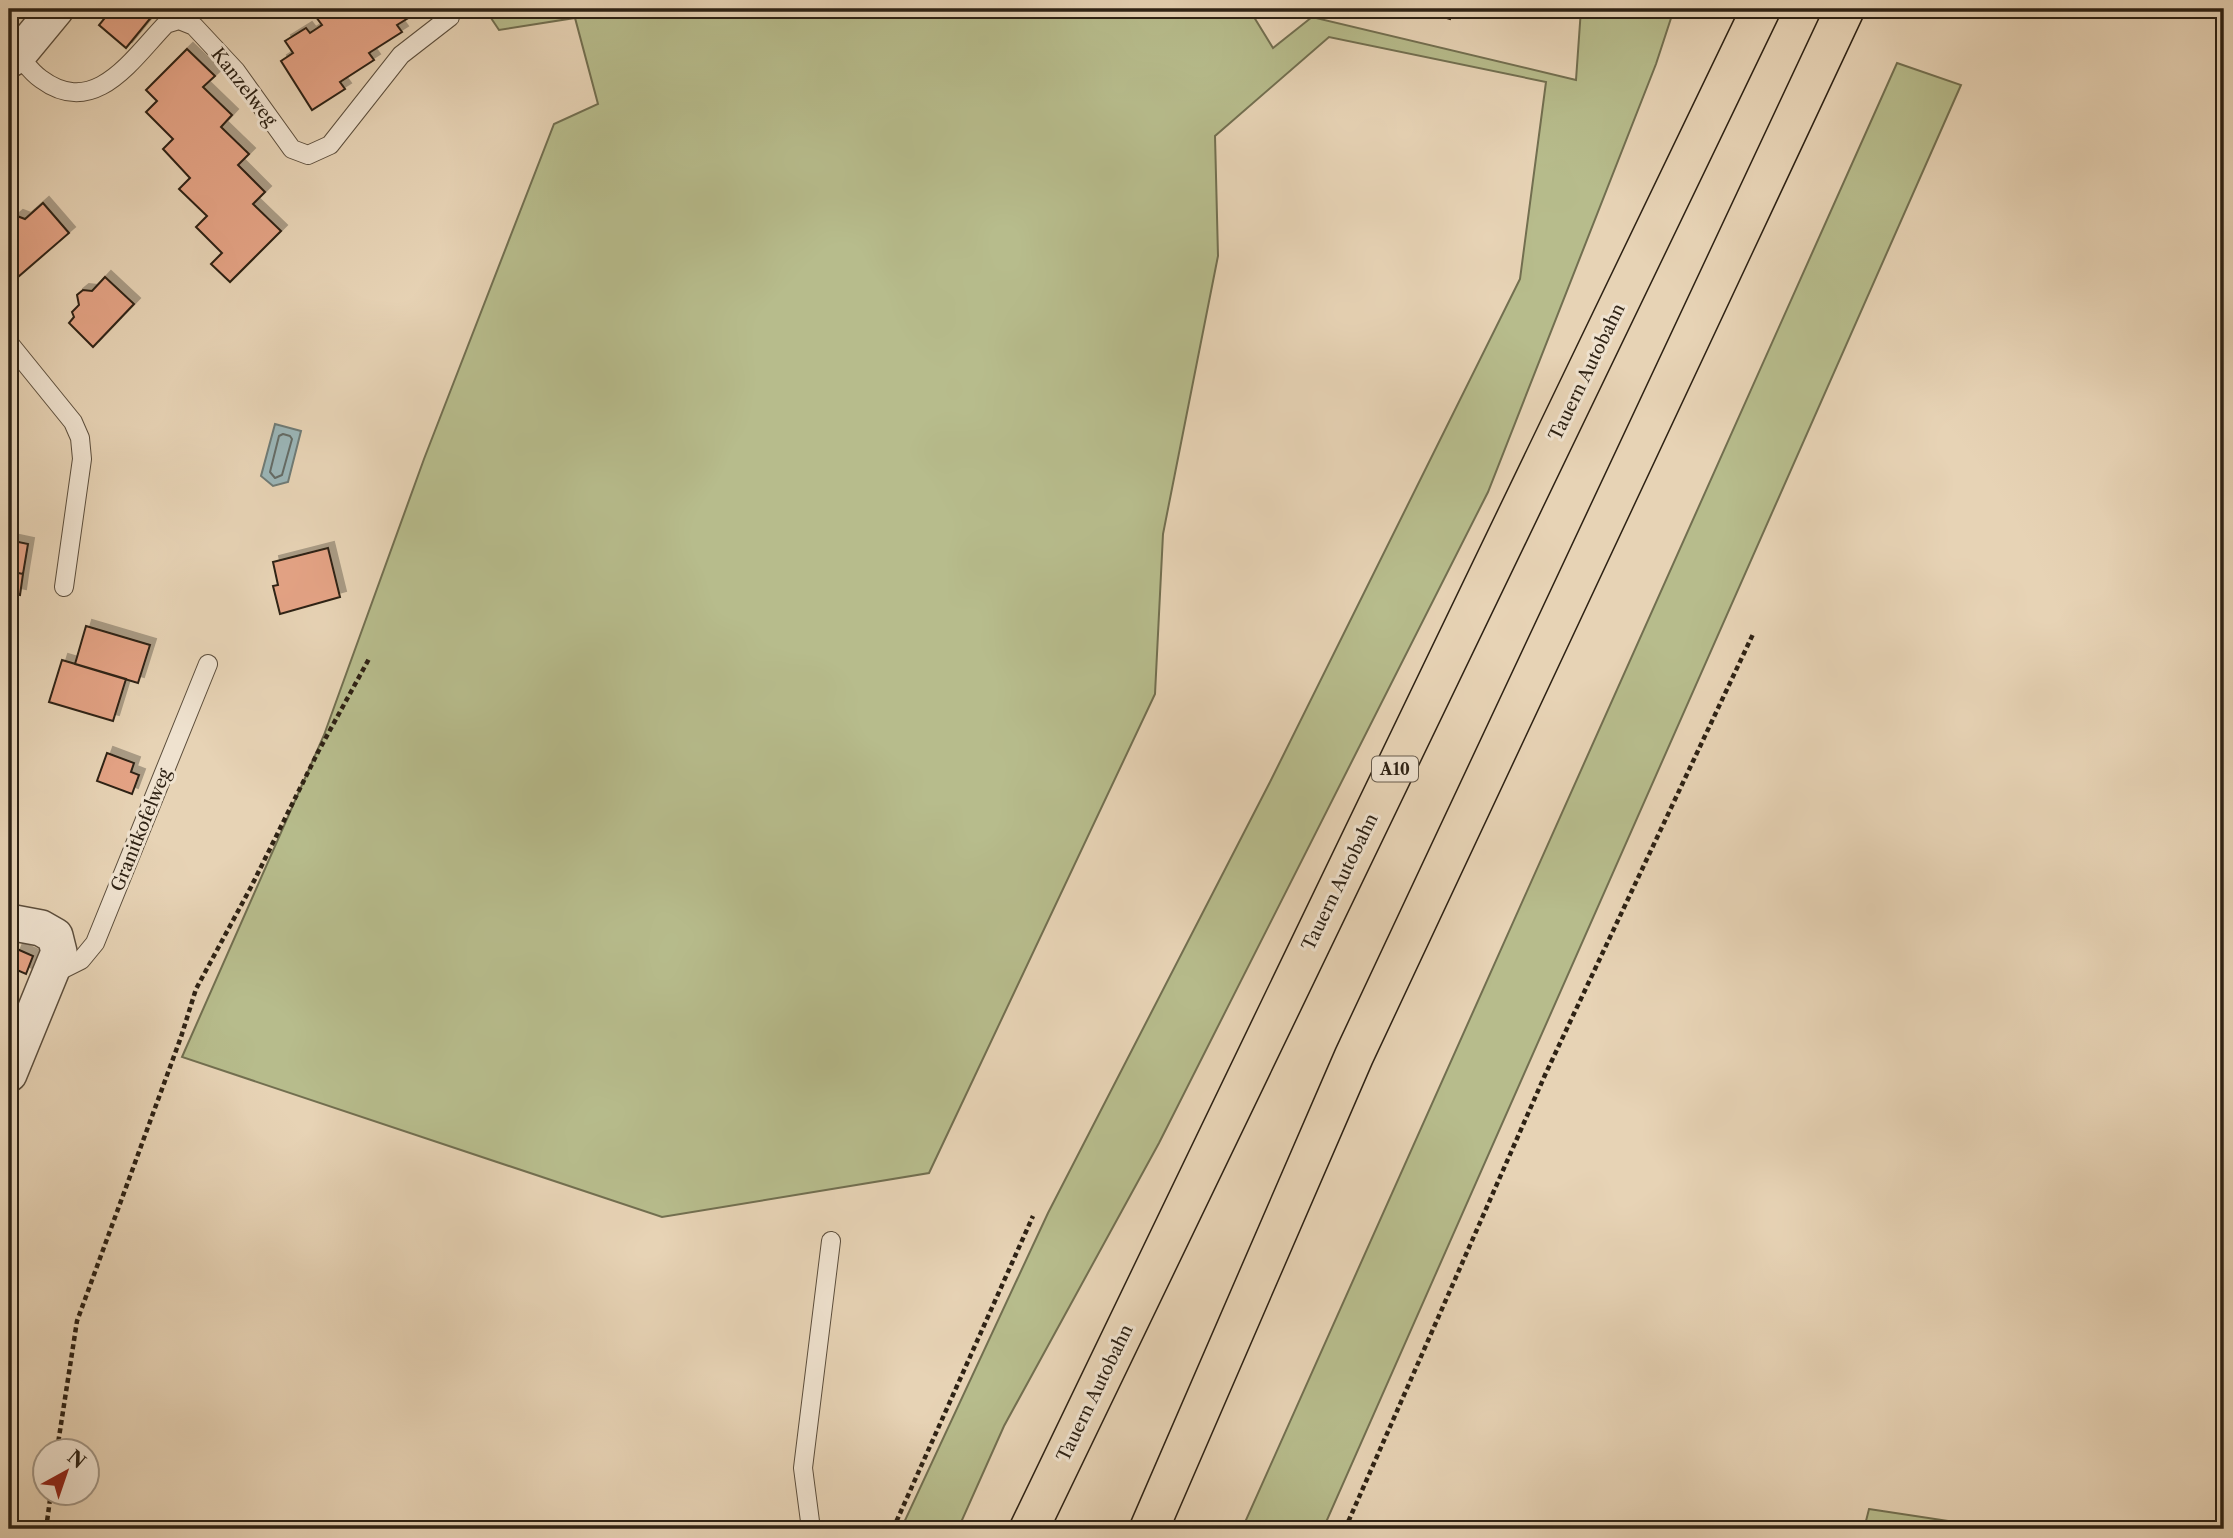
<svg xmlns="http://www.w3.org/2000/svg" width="2233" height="1538" viewBox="0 0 2233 1538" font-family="'Libre Caslon Text',serif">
<defs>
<filter id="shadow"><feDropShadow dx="6" dy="-6" stdDeviation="0" flood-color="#0004"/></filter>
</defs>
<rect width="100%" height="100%" fill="#e7d3b5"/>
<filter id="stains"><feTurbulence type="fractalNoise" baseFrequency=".00286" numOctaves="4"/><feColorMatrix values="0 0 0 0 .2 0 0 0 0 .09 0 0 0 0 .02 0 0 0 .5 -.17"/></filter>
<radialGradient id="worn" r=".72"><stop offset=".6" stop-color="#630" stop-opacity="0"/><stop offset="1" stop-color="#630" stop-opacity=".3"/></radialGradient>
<path fill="#b7bc8c" stroke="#726f50" stroke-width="2" d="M485 9H1249L1273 48 1312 17 1576 80 1581 9H1674L1656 64 1488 492 1159 1143 1004 1426 958 1529H901L1048 1213 1270 782 1520 279 1546 82 1329 37 1215 136 1218 256 1163 534 1155 694 929 1173 662 1217 182 1057 324 735 424 459 554 124 598 104 575 18 499 30Z
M1897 63 1961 85 1323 1529H1242Z
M1869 1509 2001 1529H1864Z"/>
<path fill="#9bb6b8" stroke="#6f7b76" stroke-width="2" d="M275 424 301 431 288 482 273 486 261 476Z"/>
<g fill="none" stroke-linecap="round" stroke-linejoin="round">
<path stroke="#646c66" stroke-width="2" d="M283 434 290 436 292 439 282 475 275 478 270 472 279 436Z"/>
</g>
<path fill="#e4a385" stroke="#2e2214" stroke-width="2" filter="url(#shadow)" d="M112 9H158L126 48 99 25Z
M319 9H423L397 25 402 32 369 53 374 60 340 82 345 89 312 110 281 61 293 53 285 41 306 28 310 33 322 25 313 13Z
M1417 9H1453L1450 19Z
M187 49 215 76 203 87 232 115 221 127 249 154 238 165 265 192 253 204 281 231 230 282 211 264 222 253 196 227 207 216 179 189 190 178 163 149 173 139 146 112 157 101 146 90Z
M43 203 69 233 18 277 9 266V223L17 216 25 219Z
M105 277 134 304 93 347 69 323 74 317 72 312 79 305 77 295 83 290 92 291Z
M9 540 28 544 23 574 9 571Z
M328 548 340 597 280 614 273 586 278 585 273 562Z
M9 571 23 574 20 595 9 593Z
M86 626 150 645 138 683 75 664Z
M62 660 126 679 113 721 49 702Z
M107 753 134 763 131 772 139 775 132 794 97 781Z
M17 949 33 956 26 974 10 967Z"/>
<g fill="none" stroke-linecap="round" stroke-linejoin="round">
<g stroke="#5c4e3c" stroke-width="20">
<path id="lane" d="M18 55C25 63 32 73 41 79 95 119 132 59 166 24L179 20 194 26 236 71 292 149 308 155 330 145 401 55 450 17
M9 343 73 422 80 438 82 459 64 587
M53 974 81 960 95 943 208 664
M811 1529 803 1468 831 1241"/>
</g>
<g stroke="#5c4e3c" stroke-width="38">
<path id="street" d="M9 60 18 55 56 9
M9 922 41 928 55 936 59 952 9 1074"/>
</g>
<g stroke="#2e2214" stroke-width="41">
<path id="highway" d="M1029 1529 1761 9
M1149 1529 1354 1056 1845 9"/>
</g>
<path stroke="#2e2214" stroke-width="4.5" stroke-dasharray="5 3.5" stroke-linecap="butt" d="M57 1450 77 1321 181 1037 196 989 251 887 318 752 370 657
M46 1529 51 1492
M893 1529 1033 1216
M1345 1529 1545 1075 1754 632"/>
<use href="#lane" stroke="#efe2cf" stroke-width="18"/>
<use href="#street" stroke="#efe2cf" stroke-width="35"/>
<use href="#highway" stroke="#e7d3b5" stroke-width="38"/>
</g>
<g text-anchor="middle" stroke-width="6" stroke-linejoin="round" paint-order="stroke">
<rect fill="#efe2cf" stroke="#685c4c" stroke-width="2" x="1372" y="756.5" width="46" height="25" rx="5"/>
<g font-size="16" font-weight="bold" fill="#2e2214">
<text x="1395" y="775">A10</text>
</g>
<g font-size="18" fill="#2e2214" stroke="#efe2cf">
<text transform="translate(244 87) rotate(52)" y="6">Kanzelweg</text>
<text transform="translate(1587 372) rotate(-64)" y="6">Tauern Autobahn</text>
<text transform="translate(141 830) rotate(-68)" y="6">Granitkofelweg</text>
<text transform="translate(1340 882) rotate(-64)" y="6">Tauern Autobahn</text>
<text transform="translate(1095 1393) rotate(-64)" y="6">Tauern Autobahn</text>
</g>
</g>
<rect width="2233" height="1538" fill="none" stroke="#e7d3b5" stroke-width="35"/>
<rect x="10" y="10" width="2212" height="1517" fill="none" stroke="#2e2214" stroke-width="3.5"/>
<rect x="18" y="18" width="2198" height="1503" fill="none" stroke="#2e2214" stroke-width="2"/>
<g transform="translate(66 1472) rotate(40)"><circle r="33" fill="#efe2cf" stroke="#a29584" stroke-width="2"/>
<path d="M0-5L12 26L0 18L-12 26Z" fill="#8f2418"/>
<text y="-10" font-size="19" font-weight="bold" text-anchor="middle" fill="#2e2214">N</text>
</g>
<rect width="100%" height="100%" filter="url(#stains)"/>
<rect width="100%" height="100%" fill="url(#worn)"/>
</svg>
